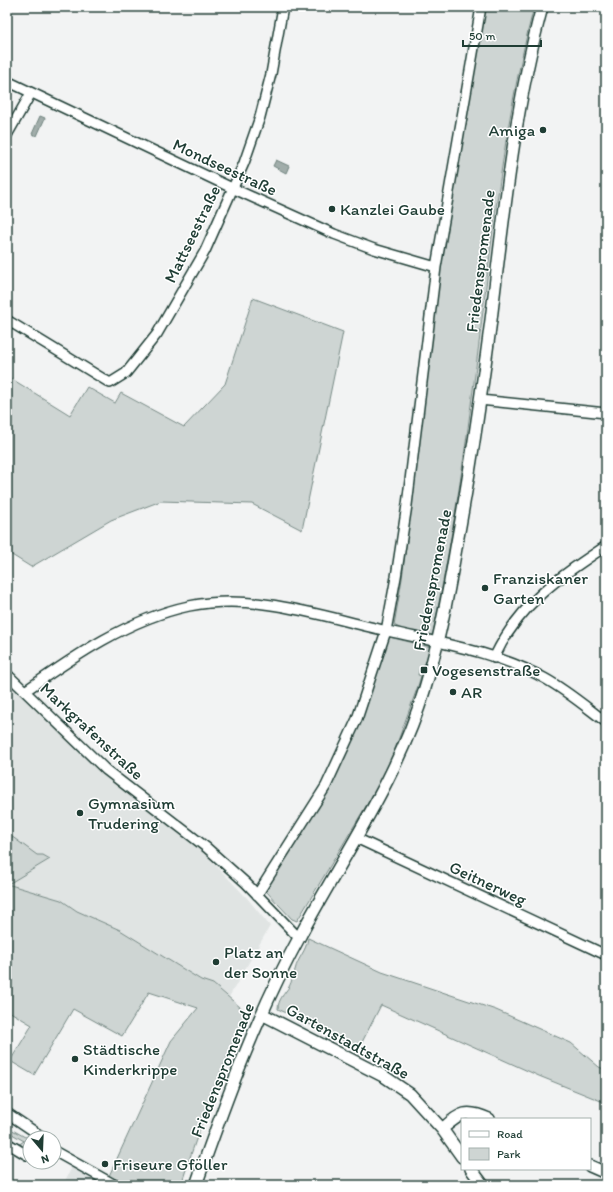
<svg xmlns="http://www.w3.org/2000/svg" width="613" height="1192" viewBox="0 0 613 1192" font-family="Itim,sans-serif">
<rect width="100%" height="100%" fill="#f2f3f3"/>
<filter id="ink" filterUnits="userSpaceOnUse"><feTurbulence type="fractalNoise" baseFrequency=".025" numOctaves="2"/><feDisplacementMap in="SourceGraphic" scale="8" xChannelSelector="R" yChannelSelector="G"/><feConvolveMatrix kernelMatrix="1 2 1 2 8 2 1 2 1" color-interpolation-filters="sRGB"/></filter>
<g filter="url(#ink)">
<path fill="#e0e4e3" d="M7 683 104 774 202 851 247 898 270 926 229 997 213 984 201 980 120 930 77 911 61 900 7 884Z
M76 1159 128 1185H63Z"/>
<path fill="#ced5d3" stroke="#768984" d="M486 7H534C500 135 490 266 472 397 462 478 448 559 432 638L405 631 394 625 402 579 439 266Z
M253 298 343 332 302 530 252 504 161 501 111 520 31 567 7 552V376L70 415 87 387 115 403 121 393 184 427 225 384Z
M389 637 431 647 426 665 424 664 423 668 420 667 418 675 421 676 418 686 387 771 297 921 292 919 265 890 330 788 360 720Z
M7 833 37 855H43L50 859 10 883 7 882Z
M7 884 61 900 77 911 120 930 201 980 213 984 247 1013C220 1069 200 1126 181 1185H128L109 1176 171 1041 198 1008 149 992 122 1036 73 1009 34 1075 10 1061 32 1025 7 1010Z
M308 938 382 972 496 1010 571 1043 599 1067 606 1070V1103L539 1076 381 1005 359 1048 278 1009C278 1000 284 994 289 987 292 981 293 976 295 970 298 957 306 952 308 938Z
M7 1127 25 1137 30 1135 35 1138H30V1150L18 1145 24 1141 7 1131Z"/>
<path fill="#a1adaa" stroke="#6d807b" d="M40 116 45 118 37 136 32 134Z
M276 160 289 166 286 173 273 166Z"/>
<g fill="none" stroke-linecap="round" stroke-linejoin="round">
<g stroke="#1f3d34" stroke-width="12">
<path id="minor" d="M7 81 232 188 334 234 374 249 436 267
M7 135 31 93
M7 320 110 383 126 373 157 334 205 251 244 163 260 117 271 74 283 7
M480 400 606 413
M494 658C519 604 558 578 606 546
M7 674 106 770 207 848 246 883 299 938
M25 691C75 656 128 619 189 606 256 592 323 617 388 631 440 643 497 652 544 678 566 690 586 707 606 722
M356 838 606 955
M257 895 326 786 357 719 386 631 396 577 407 505 436 267 481 7
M7 1113 44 1138
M7 1143 27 1155 30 1154
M54 1151 115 1185"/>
</g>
<g stroke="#1f3d34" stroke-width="14">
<path id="tertiary" d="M262 1014 385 1077 410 1094 442 1129 462 1157
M442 1129C460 1114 465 1108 489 1119
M590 1166 606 1173
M471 1169 483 1185
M196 1185C226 1100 256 1017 299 938 343 855 398 779 425 688 439 642 448 596 456 548 470 473 481 397 491 320 504 214 514 111 542 7"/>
</g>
<use href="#minor" stroke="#fff" stroke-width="9"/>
<use href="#tertiary" stroke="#fff" stroke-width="11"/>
</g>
</g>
<g fill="#1f3d34" stroke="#fff" stroke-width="1.5">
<circle cx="543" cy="130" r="4"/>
<circle cx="332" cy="209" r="4"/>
<circle cx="485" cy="588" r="4"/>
<rect x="420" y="666" width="8" height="8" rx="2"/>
<circle cx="453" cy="692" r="4"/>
<circle cx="80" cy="813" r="4"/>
<circle cx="216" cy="962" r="4"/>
<circle cx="75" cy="1059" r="4"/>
<circle cx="105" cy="1164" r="4"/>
</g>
<g text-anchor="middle" stroke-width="3" stroke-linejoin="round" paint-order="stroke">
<g font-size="17" fill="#1f3d34" stroke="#fff" text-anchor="start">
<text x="535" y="136" text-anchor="end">Amiga</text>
<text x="340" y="215">Kanzlei Gaube</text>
<text x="493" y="584">Franziskaner<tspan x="493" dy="20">Garten</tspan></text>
<text x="432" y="676">Vogesenstraße</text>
<text x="461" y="698">AR</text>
<text x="88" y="809">Gymnasium<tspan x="88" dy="20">Trudering</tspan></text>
<text x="224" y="958">Platz an<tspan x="224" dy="20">der Sonne</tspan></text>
<text x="83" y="1055">Städtische<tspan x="83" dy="20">Kinderkrippe</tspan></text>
<text x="113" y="1170">Friseure Gföller</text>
</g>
<g font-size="17" fill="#1f3d34" stroke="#fff">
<text transform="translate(225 167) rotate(25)" y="6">Mondseestraße</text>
<text transform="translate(192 234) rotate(-64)" y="6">Mattseestraße</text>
<text transform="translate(480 261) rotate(-83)" y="6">Friedenspromenade</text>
<text transform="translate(432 580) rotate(-79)" y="6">Friedenspromenade</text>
<text transform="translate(92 731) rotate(43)" y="6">Markgrafenstraße</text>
<text transform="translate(488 883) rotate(25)" y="6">Geitnerweg</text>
<text transform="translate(348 1041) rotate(29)" y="6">Gartenstadtstraße</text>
<text transform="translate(222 1070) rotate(-68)" y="6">Friedenspromenade</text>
</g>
</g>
<rect width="613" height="1192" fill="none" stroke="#fff" stroke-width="24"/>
<rect x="12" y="12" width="589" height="1168" fill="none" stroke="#1f3d34" stroke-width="1.5" filter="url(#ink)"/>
<rect x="461" y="1118" width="130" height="52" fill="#ffffff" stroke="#a5b1ae"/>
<rect x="469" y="1131" width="20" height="6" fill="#ffffff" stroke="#a5b1ae"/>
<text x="497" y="1138" font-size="12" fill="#1f3d34">Road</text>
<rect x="469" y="1148" width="20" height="12" fill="#ced5d3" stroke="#a5b1ae"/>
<text x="497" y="1158" font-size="12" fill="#1f3d34">Park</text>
<g transform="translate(42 1150) rotate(161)"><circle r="19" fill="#ffffff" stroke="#a5b1ae"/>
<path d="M0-3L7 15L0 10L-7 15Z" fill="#1f3d34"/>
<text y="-6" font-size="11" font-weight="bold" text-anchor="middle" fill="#1f3d34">N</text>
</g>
<path d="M463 40v6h78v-6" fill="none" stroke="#1f3d34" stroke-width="2"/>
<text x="469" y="40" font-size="12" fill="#1f3d34" stroke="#ffffff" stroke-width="3" paint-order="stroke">50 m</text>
</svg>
